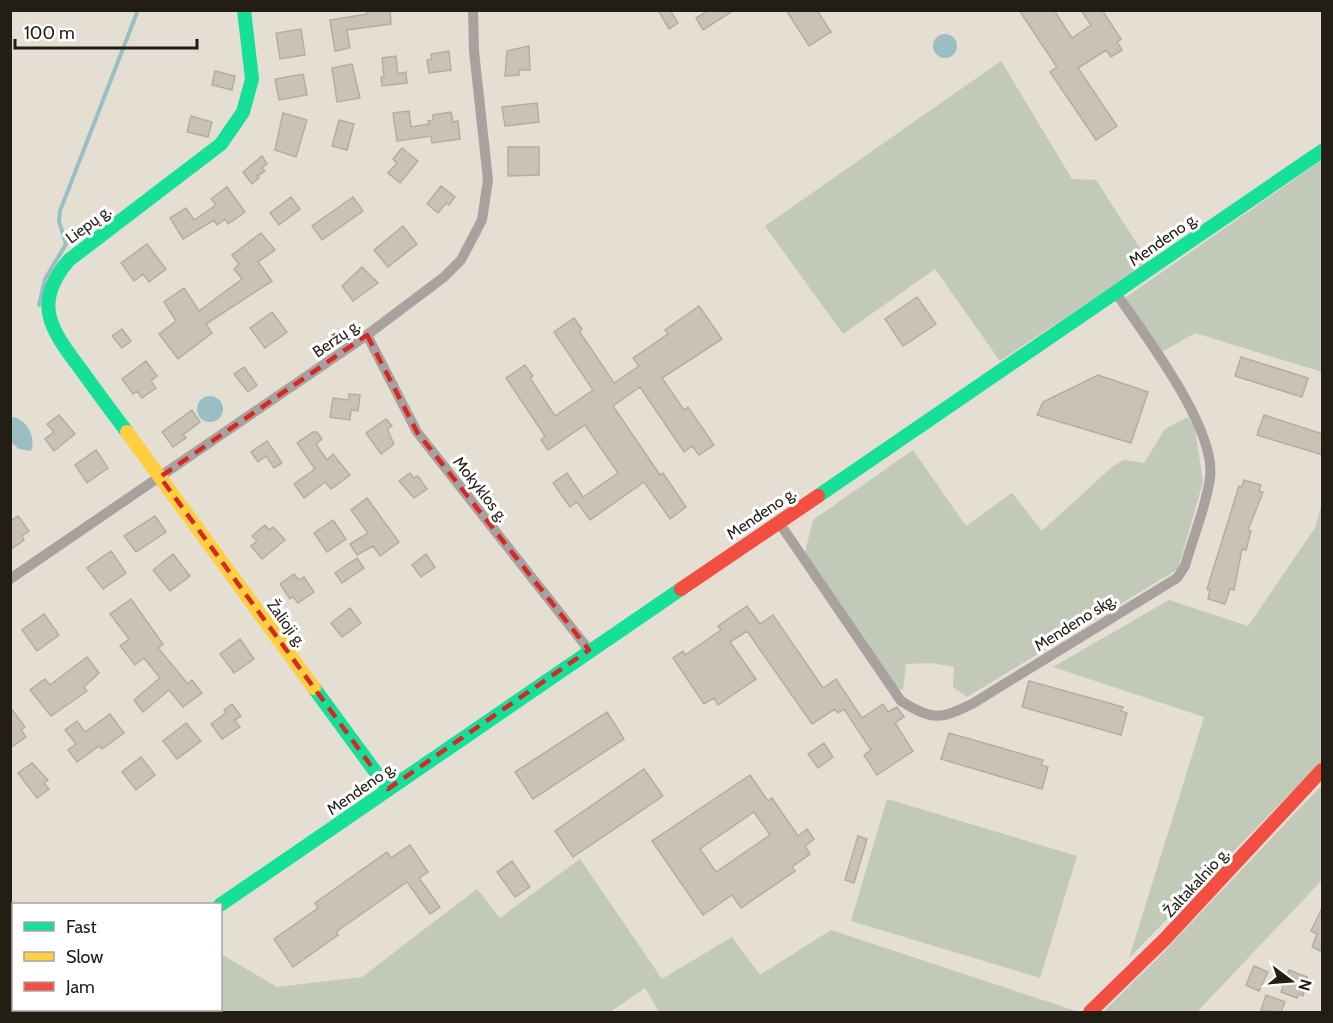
<svg xmlns="http://www.w3.org/2000/svg" width="1333" height="1023" viewBox="0 0 1333 1023" font-family="Cabin,sans-serif">
<rect width="100%" height="100%" fill="#e4ded3"/>
<path fill="#c2c9b8" d="M1001 61 1072 179 1096 180 1149 262 1000 361 935 269 843 334 765 226Z
M1322 160V372L1195 333 1160 353 1125 298Z
M1188 417 1195 429 1203 482 1178 569 967 697 953 687 954 667 931 663 906 664 903 690 898 689 805 552 813 520 913 450 966 526 1012 493 1042 531 1113 466 1124 460 1144 463 1165 429Z
M1322 503V761L1129 958 1204 717 1053 667 1169 600 1248 626 1315 528Z
M1322 785V880L1197 1012H1103L1157 959Z
M887 799 1077 856 1040 978 851 921Z
M580 859 662 979 732 937 760 975 831 930 1076 1011 659 1012 645 988 610 1012H125L128 1010H220L221 954 277 987 362 977 477 889 500 918Z"/>
<path fill="#9abec3" d="M933 46a12 12 0 1 1 24 0a12 12 0 1 1-24 0Z
M197 409a13 13 0 1 1 26 0a13 13 0 1 1-26 0Z
M14 417C28 421 36 438 31 451L19 449 11 442V418Z"/>
<g fill="none" stroke-linecap="round" stroke-linejoin="round">
<path stroke="#9abec3" stroke-width="4" d="M39 305 45 279 66 244 59 221 60 211 138 10
M74 1012 77 1010
M194 1012 195 1010"/>
</g>
<path fill="#cbc2b6" stroke="#b3ada5" stroke-width="1.5" fill-rule="evenodd" d="M367 10H390L391 24 347 30 350 48 335 51 330 20 367 14Z
M658 10H670L678 23 669 29Z
M709 10H734L703 30 696 18Z
M786 10H817L831 32 809 46Z
M1019 10H1054L1072 38 1091 25 1081 10H1102L1121 39 1117 42 1122 50 1111 57 1106 50 1078 68 1117 126 1096 140 1050 72 1057 67Z
M301 29 305 55 280 59 276 33Z
M529 46 530 70H519V75L505 76 507 51Z
M449 51 451 70 429 73 427 60 432 59 431 54Z
M396 56 398 74 406 72 407 83 382 86 381 77H384L382 58Z
M352 64 360 98 337 102 332 68Z
M215 71 235 76 232 90 212 85Z
M303 74 307 95 279 100 275 79Z
M537 103 539 122 505 126 502 107Z
M409 111 411 127 429 124 428 121 433 120V115L451 112 453 122 458 121 460 139 432 143 431 136 397 141 393 113Z
M283 113 307 120 296 157 275 150Z
M191 116 212 122 208 137 187 132Z
M339 120 354 124 347 150 332 146Z
M508 147H539V175L508 176Z
M402 148 418 161 400 183 388 173 397 163 393 159Z
M262 156 267 164 262 168 265 171 257 176 259 178 252 184 243 172Z
M441 186 455 197 449 205 446 203 438 213 427 204Z
M227 187 245 212 228 224 225 219 217 225 214 220 183 239 170 218 186 208 194 220 216 205 211 199Z
M291 197 300 209 279 225 270 213Z
M353 197 363 211 322 240 312 226Z
M403 226 417 244 388 267 374 250Z
M261 233 275 250 258 262 272 281 206 324 212 333 178 359 159 334 176 321 164 302 184 288 199 311 242 279 234 269 239 264 232 255Z
M147 244 166 269 149 282 143 274 134 281 121 263Z
M362 267 378 283 353 301 342 286Z
M917 297 936 324 903 346 885 319Z
M699 306 722 339 662 378 684 410 688 407 714 445 699 455 692 446 684 452 640 387 613 406 660 475 663 473 686 507 670 519 644 482 590 520 577 502 570 507 553 483 567 473 583 497 618 473 585 425 548 450 541 440 545 436 506 378 525 365 533 376 530 378 555 416 593 390 554 332 574 318 582 329 579 331 614 383 639 366 633 358 668 334 665 330Z
M272 312 287 332 265 348 250 328Z
M122 329 131 341 122 348 112 336Z
M1241 357 1308 378 1302 397 1235 376Z
M146 361 157 376 151 381 156 388 142 398 137 391 133 394 122 379Z
M244 367 257 385 248 392 234 374Z
M1098 375 1148 392 1131 443 1037 415 1043 402Z
M349 394 360 395 358 411 351 410 350 420 330 417 333 398 349 400Z
M192 410 200 422 183 435 186 438 173 447 162 432Z
M59 415 75 434 54 451 45 439 54 432 47 424Z
M1264 415 1323 434V455L1257 435Z
M386 419 392 426 387 429 394 444 381 454 366 433Z
M313 432H317L322 439 316 444 327 460 333 454 350 475 331 489 325 482 304 498 294 484 315 469 297 443Z
M267 441 282 463 274 468 266 456 258 462 251 452Z
M96 450 108 468 87 483 75 465Z
M410 473 414 478 418 476 427 489 414 498 399 481Z
M1244 480 1261 485 1259 491 1263 492 1248 530 1251 531 1246 550 1242 549 1234 590 1230 589 1225 604 1208 599 1210 590 1207 589 1239 486 1242 487Z
M367 498 399 542 380 556 373 546 357 555 350 544 368 533 351 510Z
M18 516 29 531 22 536 24 540 10 550V521Z
M155 516 166 532 136 552 124 536Z
M333 520 346 539 327 552 314 533Z
M265 525 269 530 273 527 285 540 262 559 251 546 257 541 252 536Z
M111 551 126 573 103 589 87 568Z
M173 554 190 576 170 591 153 570Z
M426 554 435 567 421 577 412 565Z
M357 558 364 568 342 583 335 573Z
M294 574 299 580 304 577 314 592 298 603 293 597 290 599 280 584Z
M131 599 163 644 158 648 188 684 192 680 202 693 183 707 169 690 143 712 134 700 160 678 144 658 135 665 120 646 129 639 110 614Z
M747 606 760 624 773 615 823 688 836 679 862 718 883 704 888 712 897 707 904 717 895 723 913 751 877 775 864 755 871 750 844 709 838 713 835 709 812 724 747 631 730 642 756 679 718 705 714 698 704 704 673 658 683 651 685 655 721 630 718 626Z
M350 608 361 623 342 637 331 623Z
M44 614 59 635 37 651 22 630Z
M240 639 254 659 234 673 220 654Z
M87 657 99 673 84 687 87 691 51 716 30 690 45 679 50 685Z
M1029 681 1123 707 1121 711 1127 713 1121 735 1022 707Z
M232 704 241 716 235 720 240 727 222 739 211 724 226 713 224 710Z
M10 707 25 727 21 730 26 737 10 748Z
M607 712 624 739 533 799 515 772Z
M110 714 124 733 102 749 99 746 77 762 68 750 76 744 65 730 77 721 85 732Z
M186 723 201 741 177 759 163 741Z
M949 733 1043 760 1041 765 1048 767 1042 789 941 759Z
M824 743 833 757 818 768 808 754Z
M141 757 155 775 136 790 122 772Z
M32 763 48 780 44 783 49 789 37 798 18 773Z
M644 769 663 796 573 857 555 831Z
M750 775 768 801 772 798 798 836 807 829 814 839 805 846 810 854 792 867 795 871 741 908 732 895 703 915 652 841ZM754 812 770 835 716 872 700 849Z
M858 836 867 839 854 883 845 880Z
M410 845 428 872 419 878 440 907 430 914 407 882 336 932 338 935 293 967 274 939 318 908 315 903 387 852 391 858Z
M512 861 530 887 515 897 497 872Z
M1323 906V952L1312 947 1317 934 1311 931Z
M1254 966 1268 972 1259 991 1246 985Z
M1289 970 1307 977 1303 996 1299 994 1297 998 1281 992Z
M1266 995 1285 1002 1281 1012 1261 1010Z"/>
<g fill="none" stroke-linecap="round" stroke-linejoin="round">
<path stroke="#a8a19d" stroke-width="10" d="M367 335 417 432 589 650
M778 521 901 701C932 721 941 719 972 704L1177 578 1185 566C1193 537 1206 507 1210 478 1217 429 1144 334 1116 293
M10 579 367 335 444 277 461 260 482 220 488 180 474 51 473 10
M96 1012 99 1010"/>
<path stroke="#16e098" stroke-width="14" d="M127 432C112 412 97 392 82 371 53 332 30 305 69 260L221 144 243 112 252 79 244 10
M818 496 1322 151
M314 688 388 789
M220 905 681 589"/>
<path stroke="#ffcf43" stroke-width="14" d="M127 432 314 688"/>
<path stroke="#f24e42" stroke-width="14" d="M681 589 818 496
M1090 1012 1165 939 1322 770"/>
</g>
<path fill="none" stroke="#d62828" stroke-width="4.5" stroke-dasharray="12 8" stroke-linejoin="round" d="M367 335 417 432 589 650 388 789 160 477Z"/>
<g text-anchor="middle" stroke-width="6" stroke-linejoin="round" paint-order="stroke">
<g font-size="16" fill="#221e16" stroke="#fff">
<text transform="translate(88 224) rotate(-37)" y="6">Liepų g.</text>
<text transform="translate(1163 239) rotate(-35)" y="6">Mendeno g.</text>
<text transform="translate(336 338) rotate(-35)" y="6">Beržų g.</text>
<text transform="translate(481 489) rotate(52)" y="6">Mokyklos g.</text>
<text transform="translate(761 513) rotate(-34)" y="6">Mendeno g.</text>
<text transform="translate(1075 622) rotate(-32)" y="6">Mendeno skg.</text>
<text transform="translate(287 623) rotate(54)" y="6">Žalioji g.</text>
<text transform="translate(361 788) rotate(-35)" y="6">Mendeno g.</text>
<text transform="translate(1196 882) rotate(-47)" y="6">Žaltakalnio g.</text>
</g>
</g>
<rect width="1333" height="1023" fill="none" stroke="#221e16" stroke-width="24"/>
<rect x="12" y="903" width="210" height="108" fill="#ffffff" stroke="#a7a5a2" stroke-width="1.5"/>
<rect x="24" y="922" width="30" height="9" fill="#16e098" stroke="#a7a5a2" stroke-width="1.5"/>
<text x="66" y="933" font-size="18" fill="#221e16">Fast</text>
<rect x="24" y="952" width="30" height="9" fill="#ffcf43" stroke="#a7a5a2" stroke-width="1.5"/>
<text x="66" y="963" font-size="18" fill="#221e16">Slow</text>
<rect x="24" y="982" width="30" height="9" fill="#f24e42" stroke="#a7a5a2" stroke-width="1.5"/>
<text x="66" y="993" font-size="18" fill="#221e16">Jam</text>
<g transform="translate(1291 981) rotate(106)" stroke="#ffffff" stroke-width="4.5" paint-order="stroke">
<path d="M0-4.5L10 22L0 15L-10 22Z" fill="#221e16"/>
<text y="-9" font-size="16" font-weight="bold" text-anchor="middle" fill="#221e16">N</text>
</g>
<path d="M15 39v9h182v-9" fill="none" stroke="#221e16" stroke-width="3"/>
<text x="24" y="39" font-size="18" fill="#221e16" stroke="#ffffff" stroke-width="4.5" paint-order="stroke">100 m</text>
</svg>
